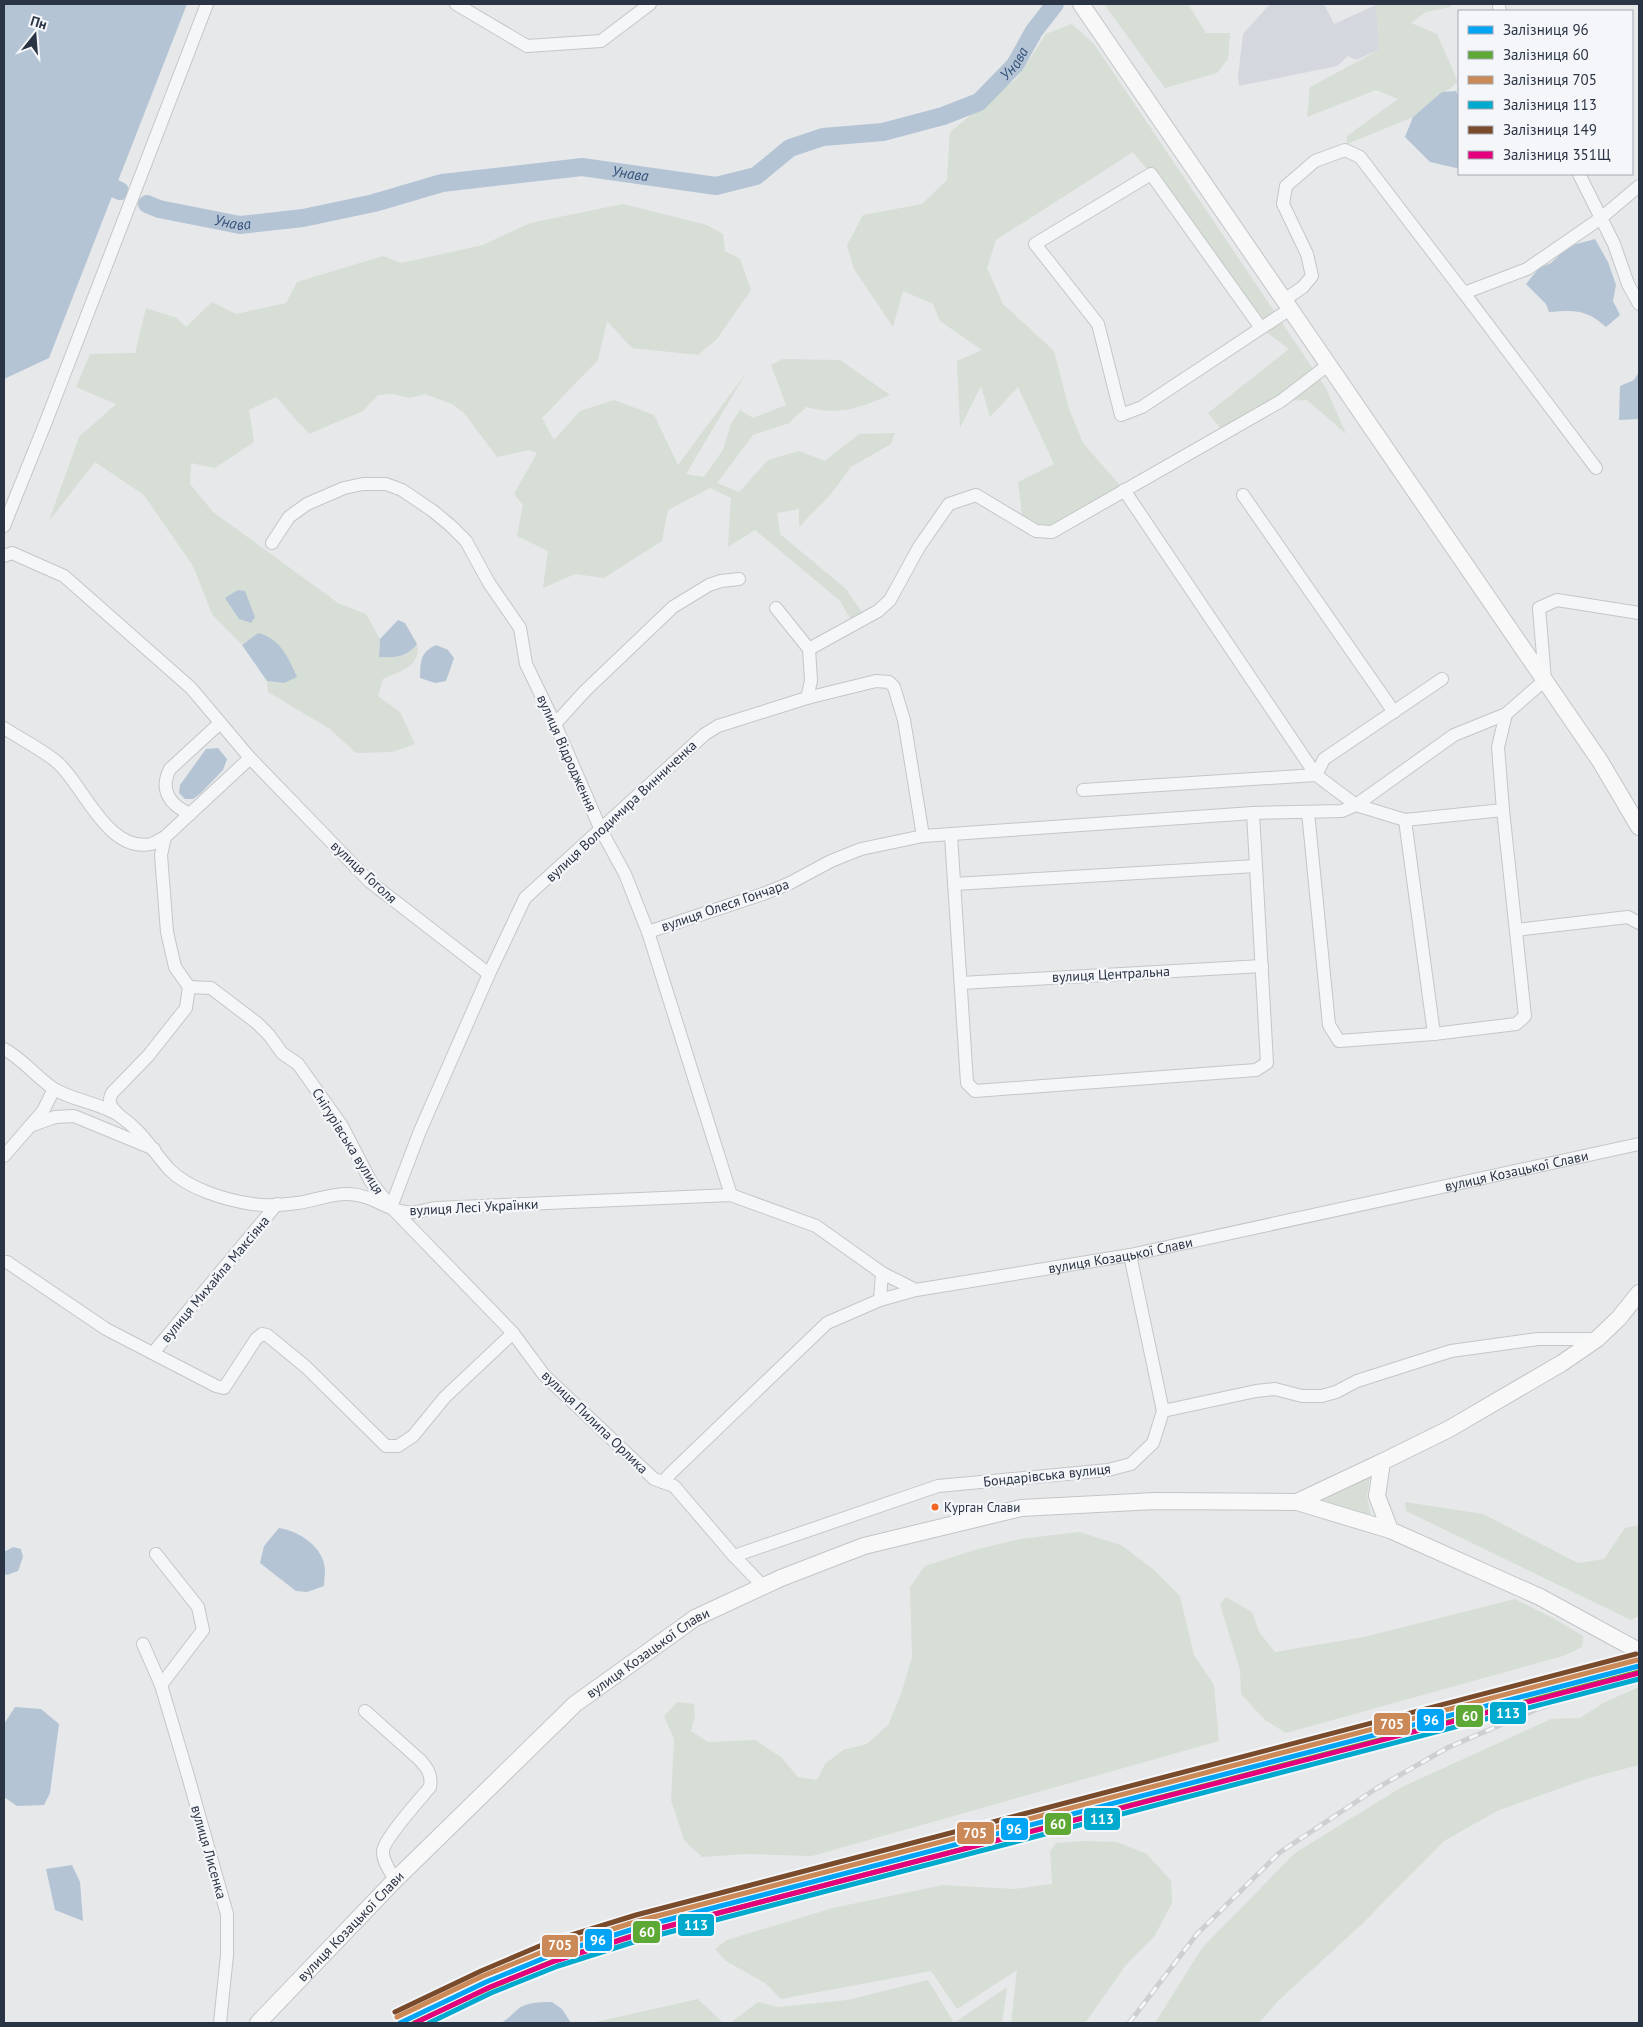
<svg xmlns="http://www.w3.org/2000/svg" width="1643" height="2027" viewBox="0 0 1643 2027" font-family="'PT Sans',sans-serif">
<rect width="100%" height="100%" fill="#e6e8ea"/>
<path fill="#d4d7dd" d="M1270 4H1324L1334 24 1376 5 1379 50 1356 60 1348 56 1337 66 1239 86 1238 77 1243 34Z"/>
<path fill="#d6ded6" d="M1104 4H1188L1206 33H1230L1228 59 1217 73 1165 88Z
M1373 4H1453L1450 7 1426 12 1411 23 1437 34 1458 82 1413 117 1347 144V136L1398 99 1376 90 1307 117 1310 87 1379 50 1376 5Z
M1072 24 1094 44 1326 388 1346 434 1307 400 1281 401 1224 433 1208 413 1289 349 1261 328 1151 174 1133 152 996 240 987 268 1003 304 1054 351 1069 409 1083 443 1124 490 1052 532 1023 522 1018 482 1054 464 1018 387 990 417 981 386 960 428 957 361 982 350 940 321 933 304 903 291 893 327 854 269 847 245 863 215 922 204 947 180 950 132 1017 78 1046 34Z
M623 204 707 225 723 234 725 251 740 259 751 290 716 340 698 355 632 348 607 321 598 360 542 418 554 440 580 411 614 400 654 415 678 465 746 373 686 474 704 477 723 450 731 424 740 410 753 418 786 405 771 365 783 359 840 360 890 395C858 408 841 416 806 407L789 423 753 435 717 483 739 492 768 460 799 451 825 461 859 434 895 433 891 444 851 467 831 494 799 527V509L777 513 780 534 846 589 866 618 854 625 840 601 755 530 728 547 731 498 710 488 668 510 662 541 604 578 575 574 543 588 548 551 517 536 523 505 514 494 537 453 529 450 497 457 464 413 452 404 425 394 410 398 393 394 378 395 363 411 309 434 276 397 249 410 254 442 215 468 191 463 190 484 213 512 338 603 366 614 380 639 379 657C395 658 407 657 417 644 422 666 399 672 383 679L378 696 400 712 415 744 392 752 356 753 330 729 268 692 267 681 284 683 258 633 242 645 212 614 193 566 144 495 95 462 49 521 79 437 116 404 76 387 90 354 135 353 146 308 177 318 186 327 212 302 236 314 286 303 297 282 383 256 401 263 483 245 530 223Z
M1371 1472 1367 1495 1371 1515 1316 1502Z
M1405 1502 1483 1514 1578 1563 1604 1559 1625 1528 1639 1525V1616L1631 1620 1406 1511Z
M1079 1532 1121 1545 1153 1569 1180 1596 1194 1655 1214 1685 1219 1741 812 1856 746 1854 702 1857 684 1840 671 1800 674 1739 664 1716 677 1702 694 1704 695 1716 691 1731 708 1742 755 1740 781 1757 798 1777 817 1780 825 1764 843 1750 867 1744 888 1725 901 1694 912 1657 910 1587 925 1566 978 1549 1020 1539Z
M1226 1597 1252 1612 1259 1632 1275 1652 1364 1637 1515 1599 1551 1617 1583 1636 1582 1647 1563 1656 1286 1733 1265 1720 1241 1694 1240 1670 1220 1604Z
M1639 1687V1765L1589 1778 1497 1811 1444 1841 1363 1923 1277 2002 1259 2023H1155L1202 1948 1295 1853 1402 1787 1551 1719 1580 1718 1605 1702Z
M1084 1841 1117 1842 1147 1854 1171 1881 1172 1903 1154 1937 1126 1965 1085 2023H1011L1017 1970 957 2009 931 1971 781 1999 765 1983 726 1961 715 1949 727 1940 833 1908 943 1885 1014 1889 1052 1884 1050 1851 1056 1843Z
M928 1980 954 2023 1007 1987 1002 2023H730L758 2002 778 2007 848 2000Z
M698 1999 723 2023H596V2022Z"/>
<path fill="#b4c4d5" d="M4 4H187L49 358 4 379Z
M1456 91 1459 97V167L1456 168 1430 162 1405 137 1413 117 1442 92Z
M1595 239 1608 262 1616 285 1613 301 1620 315 1606 327C1586 309 1575 310 1549 312L1546 304 1526 284 1539 268 1551 263 1569 246Z
M1639 372V419L1619 420 1620 386 1634 380Z
M238 590 245 591 255 617 251 623 239 619 225 598Z
M398 620 405 623 417 644C407 657 395 658 379 657L380 639Z
M258 633C280 638 288 657 297 677L284 683 267 681 242 645Z
M436 645 448 650 454 658 446 681 435 683 420 678C421 662 419 653 436 645Z
M218 748 227 759 223 770 201 793 193 799H185L179 793 180 785 206 749Z
M279 1528C299 1531 324 1547 325 1570 325 1575 324 1580 324 1586L307 1592 296 1591 260 1563 264 1546Z
M13 1547 21 1549 23 1557 18 1571 7 1575 4 1574V1552Z
M15 1707 41 1709 59 1724 50 1793 44 1805 17 1806 4 1797V1724Z
M72 1865 80 1882 83 1921 55 1910 46 1869Z
M552 2002 562 2009 571 2023H501C508 2019 511 2015 517 2010 525 2002 541 2002 552 2002Z"/>
<g fill="none" stroke-linecap="round" stroke-linejoin="round">
<g stroke="#b4c4d5" stroke-width="18">
<path d="M94 179 120 191"/>
<path id="s1" d="M147 204 159 209 240 225 303 218 374 203 442 183 582 167 716 186 756 176 790 148 823 137 883 132 943 116 979 102 1015 65 1034 31 1055 4"/>
</g>
<g stroke="#c4c6c8" stroke-width="14">
<g id="minor">
<path d="M456 4 527 46 601 41 650 4"/>
<path d="M1499 7 1500 11"/>
<path d="M1579 174 1614 244 1628 284 1639 304"/>
<path d="M1464 293 1596 468"/>
<path d="M1284 300 1303 287 1312 276 1307 254 1283 204 1286 186 1315 161 1345 150 1360 157 1464 293 1527 269 1601 218 1639 186"/>
<path d="M1261 328 1151 174 1035 244 1098 324 1121 415 1142 407 1290 309"/>
<path d="M1124 490 1316 775 1356 805 1405 820 1503 810 1498 747 1506 714"/>
<path d="M1243 495 1394 712"/>
<path d="M4 526 47 419 207 4"/>
<path d="M272 543 289 517 307 504 344 488 363 484H386L402 490 433 511 451 526 466 541 489 583 520 628 526 664 555 724 601 830 625 874 648 932 731 1195"/>
<path d="M4 556 12 553 64 576 191 688 250 758 369 881 489 974"/>
<path d="M776 608 809 649 811 681 807 698"/>
<path d="M809 649 878 611 890 600 919 547 949 504 976 495 1036 531 1052 532 1281 401 1328 365"/>
<path d="M555 724 585 691 673 607 709 585 721 581 739 579"/>
<path d="M4 728C19 738 47 752 59 764 84 787 108 853 151 844 155 843 160 839 165 837L161 855 167 932 175 967 189 987 186 1008 148 1056 112 1093C107 1103 111 1107 118 1114"/>
<path d="M1083 790 1316 775 1324 759 1442 679"/>
<path d="M1308 812 1329 1025 1339 1041 1434 1034"/>
<path d="M190 814C170 805 159 790 170 769L220 723"/>
<path d="M1405 820 1434 1034 1516 1024 1525 1016 1503 810"/>
<path d="M951 835 967 1083 975 1091 1256 1070 1267 1063 1253 813"/>
<path d="M165 837 250 758"/>
<path d="M954 884 1256 866"/>
<path d="M1516 930 1628 917 1639 923"/>
<path d="M648 932 763 894 790 883 831 861 861 849 923 836 1253 813 1342 811 1356 805 1454 735 1506 714 1545 680 1539 608 1557 600 1639 613"/>
<path d="M961 983 1262 966"/>
<path d="M189 987 211 988 257 1023 269 1035 282 1053 298 1064 342 1126 371 1182 391 1207 513 1333 544 1375 654 1479 674 1486 734 1556 763 1586"/>
<path d="M4 1049C23 1059 36 1077 54 1089 74 1101 101 1103 120 1116 142 1131 152 1150 169 1169 188 1189 226 1200 252 1204 266 1206 283 1205 297 1203 315 1201 331 1193 349 1194 373 1195 386 1210 406 1212 415 1214 427 1209 436 1208L731 1195 816 1226 882 1273 916 1290"/>
<path d="M30 1126 55 1117 74 1116 154 1149"/>
<path d="M4 1156 43 1111 54 1089"/>
<path d="M391 1207 420 1131 489 974 525 898 705 734 718 726 807 698 876 681 889 682 894 687 904 720 923 836"/>
<path d="M1130 1255 1163 1411"/>
<path d="M7 1262 106 1329 216 1386 224 1388 256 1339 262 1334 267 1335 306 1367 386 1446H398L413 1436 445 1397 513 1333"/>
<path d="M880 1300 882 1273"/>
<path d="M153 1353 277 1204"/>
<path id="s2" d="M663 1482 671 1473 827 1323 880 1300 916 1290 1130 1255 1639 1144"/>
<path d="M156 1554 198 1607 203 1630 161 1685 188 1776 227 1914V1955L220 2023"/>
<path d="M734 1556 938 1486 1108 1470 1131 1464 1153 1443 1163 1411 1256 1391 1275 1389 1302 1396H1322L1336 1392 1357 1381 1451 1351 1538 1339H1597"/>
<path d="M143 1644 161 1685"/>
<path d="M365 1711 420 1760C428 1769 432 1775 430 1787 420 1799 384 1839 383 1851 382 1861 391 1872 395 1880"/>
</g>
</g>
<g stroke="#c2c5c8" stroke-width="18">
<g id="major">
<path d="M1081 4 1600 761 1639 827"/>
<path d="M1639 1293 1619 1318 1597 1339 1562 1363 1449 1429 1382 1462 1377 1496 1390 1530 1540 1597 1639 1651"/>
<path d="M1297 1502 1382 1462"/>
<path id="s3" d="M258 2023 395 1880 575 1704 695 1618 781 1578 864 1546 1021 1508 1155 1501 1297 1502 1390 1530"/>
</g>
</g>
<use href="#minor" stroke="#f5f6f7" stroke-width="12"/>
<use href="#major" stroke="#f8f8f8" stroke-width="16"/>
<g stroke="#cecfd2" stroke-width="5">
<path id="rail" d="M1129 2023 1197 1934 1279 1853 1377 1788 1449 1747 1533 1711 1632 1675"/>
</g>
<use href="#rail" stroke="#f4f6f9" stroke-width="3" stroke-dasharray="9" stroke-linecap="butt"/>
<g stroke="#f4f6f9" stroke-width="9">
<path id="rail-1" d="M400 2023 486 1982 554 1954 640 1927 1639 1666"/>
</g>
<g stroke="#f4f6f9" stroke-width="9">
<path id="rail-2" d="M414 2023 489 1988 556 1960 642 1933 1639 1672"/>
</g>
<g stroke="#f4f6f9" stroke-width="9">
<path id="rail-3" d="M397 2017 483 1976 552 1948 638 1921 1637 1660"/>
</g>
<g stroke="#f4f6f9" stroke-width="9">
<path id="rail-4" d="M429 2023 491 1993 558 1966 643 1939 1639 1679"/>
</g>
<g stroke="#f4f6f9" stroke-width="9">
<path id="rail-5" d="M395 2012 481 1971 549 1942 636 1915 1636 1654"/>
</g>
<g stroke="#f4f6f9" stroke-width="9">
<path id="rail-6" d="M415 2023 490 1987 555 1961 642 1933 1639 1673"/>
</g>
<use href="#rail-1" stroke="#02a4f6" stroke-width="5"/>
<use href="#rail-2" stroke="#5ea836" stroke-width="5"/>
<use href="#rail-3" stroke="#ca8956" stroke-width="5"/>
<use href="#rail-4" stroke="#00a9ce" stroke-width="5"/>
<use href="#rail-5" stroke="#7a4b2a" stroke-width="5"/>
<use href="#rail-6" stroke="#e5007d" stroke-width="5"/>
</g>
<circle fill="#f26522" stroke="#f4f6f9" stroke-width="2" cx="935" cy="1507" r="4.5"/>
<g text-anchor="middle" stroke-width="4.5" stroke-linejoin="round" paint-order="stroke">
<g font-size="13" fill="#2b3445" stroke="#f4f6f9" text-anchor="start">
<text x="944" y="1512">Курган Слави</text>
</g>
<g font-size="14" fill="#2b3445" stroke="#f4f6f9">
<text transform="translate(567 753) rotate(66)" y="5">вулиця Відродження</text>
<text transform="translate(621 811) rotate(-43)" y="5">вулиця Володимира Винниченка</text>
<text transform="translate(364 872) rotate(43)" y="5">вулиця Гоголя</text>
<text transform="translate(725 905) rotate(-19)" y="5">вулиця Олеся Гончара</text>
<text transform="translate(1111 974) rotate(-3)" y="5">вулиця Центральна</text>
<text transform="translate(348 1141) rotate(58)" y="5">Снігурівська вулиця</text>
<text dy="5" stroke="none"><textPath href="#s2" startOffset="936">вулиця Козацької Слави</textPath></text>
<text transform="translate(474 1207) rotate(-3)" y="5">вулиця Лесі Українки</text>
<text dy="5" stroke="none"><textPath href="#s2" startOffset="531">вулиця Козацької Слави</textPath></text>
<text transform="translate(215 1279) rotate(-50)" y="5">вулиця Михайла Максіяна</text>
<text transform="translate(595 1422) rotate(44)" y="5">вулиця Пилипа Орлика</text>
<text transform="translate(1047 1475) rotate(-6)" y="5">Бондарівська вулиця</text>
<text dy="5" stroke="none"><textPath href="#s3" startOffset="539">вулиця Козацької Слави</textPath></text>
<text transform="translate(209 1852) rotate(74)" y="5">вулиця Лисенка</text>
<text dy="5" stroke="none"><textPath href="#s3" startOffset="134">вулиця Козацької Слави</textPath></text>
</g>
<g font-size="15" font-style="italic" fill="#34527a" stroke="#f4f6f9">
<text dy="5" stroke="none"><textPath href="#s1" startOffset="912">Унава</textPath></text>
<text dy="5" stroke="none"><textPath href="#s1" startOffset="492">Унава</textPath></text>
<text dy="5" stroke="none"><textPath href="#s1" startOffset="88">Унава</textPath></text>
</g>
</g>
<g stroke="#f4f6f9" stroke-width="2">
<rect x="1489" y="1701" width="38" height="24" rx="5" fill="#00a9ce"/>
<rect x="1455" y="1704" width="29" height="24" rx="5" fill="#5ea836"/>
<rect x="1416" y="1708" width="29" height="24" rx="5" fill="#02a4f6"/>
<rect x="1373" y="1712" width="38" height="24" rx="5" fill="#ca8956"/>
<rect x="1083" y="1807" width="38" height="24" rx="5" fill="#00a9ce"/>
<rect x="1044" y="1812" width="28" height="24" rx="5" fill="#5ea836"/>
<rect x="1000" y="1817" width="29" height="24" rx="5" fill="#02a4f6"/>
<rect x="956" y="1821" width="39" height="24" rx="5" fill="#ca8956"/>
<rect x="677" y="1913" width="38" height="24" rx="5" fill="#00a9ce"/>
<rect x="632" y="1920" width="29" height="24" rx="5" fill="#5ea836"/>
<rect x="584" y="1928" width="29" height="24" rx="5" fill="#02a4f6"/>
<rect x="541" y="1934" width="38" height="24" rx="5" fill="#ca8956"/>
</g>
<g font-size="14" text-anchor="middle" font-weight="bold" fill="#fff">
<text x="1508" y="1718">113</text>
<text x="1470" y="1721">60</text>
<text x="1431" y="1725">96</text>
<text x="1392" y="1729">705</text>
<text x="1102" y="1824">113</text>
<text x="1058" y="1829">60</text>
<text x="1014" y="1834">96</text>
<text x="975" y="1838">705</text>
<text x="696" y="1930">113</text>
<text x="647" y="1937">60</text>
<text x="598" y="1945">96</text>
<text x="560" y="1950">705</text>
</g>
<rect width="1643" height="2027" fill="none" stroke="#2b3445" stroke-width="10"/>
<rect x="1458" y="10" width="175" height="165" fill="#f4f6f9" stroke="#a4a8b1"/>
<rect x="1468" y="26" width="25" height="8" fill="#02a4f6" stroke="#a4a8b1"/>
<text x="1503" y="35" font-size="15" fill="#2b3445">Залізниця 96</text>
<rect x="1468" y="51" width="25" height="8" fill="#5ea836" stroke="#a4a8b1"/>
<text x="1503" y="60" font-size="15" fill="#2b3445">Залізниця 60</text>
<rect x="1468" y="76" width="25" height="8" fill="#ca8956" stroke="#a4a8b1"/>
<text x="1503" y="85" font-size="15" fill="#2b3445">Залізниця 705</text>
<rect x="1468" y="101" width="25" height="8" fill="#00a9ce" stroke="#a4a8b1"/>
<text x="1503" y="110" font-size="15" fill="#2b3445">Залізниця 113</text>
<rect x="1468" y="126" width="25" height="8" fill="#7a4b2a" stroke="#a4a8b1"/>
<text x="1503" y="135" font-size="15" fill="#2b3445">Залізниця 149</text>
<rect x="1468" y="151" width="25" height="8" fill="#e5007d" stroke="#a4a8b1"/>
<text x="1503" y="160" font-size="15" fill="#2b3445">Залізниця 351Щ</text>
<g transform="translate(35 35) rotate(17)" stroke="#f4f6f9" stroke-width="4" paint-order="stroke">
<path d="M0-4L9 19L0 12L-9 19Z" fill="#2b3445"/>
<text y="-8" font-size="14" font-weight="bold" text-anchor="middle" fill="#2b3445">Пн</text>
</g>
</svg>
